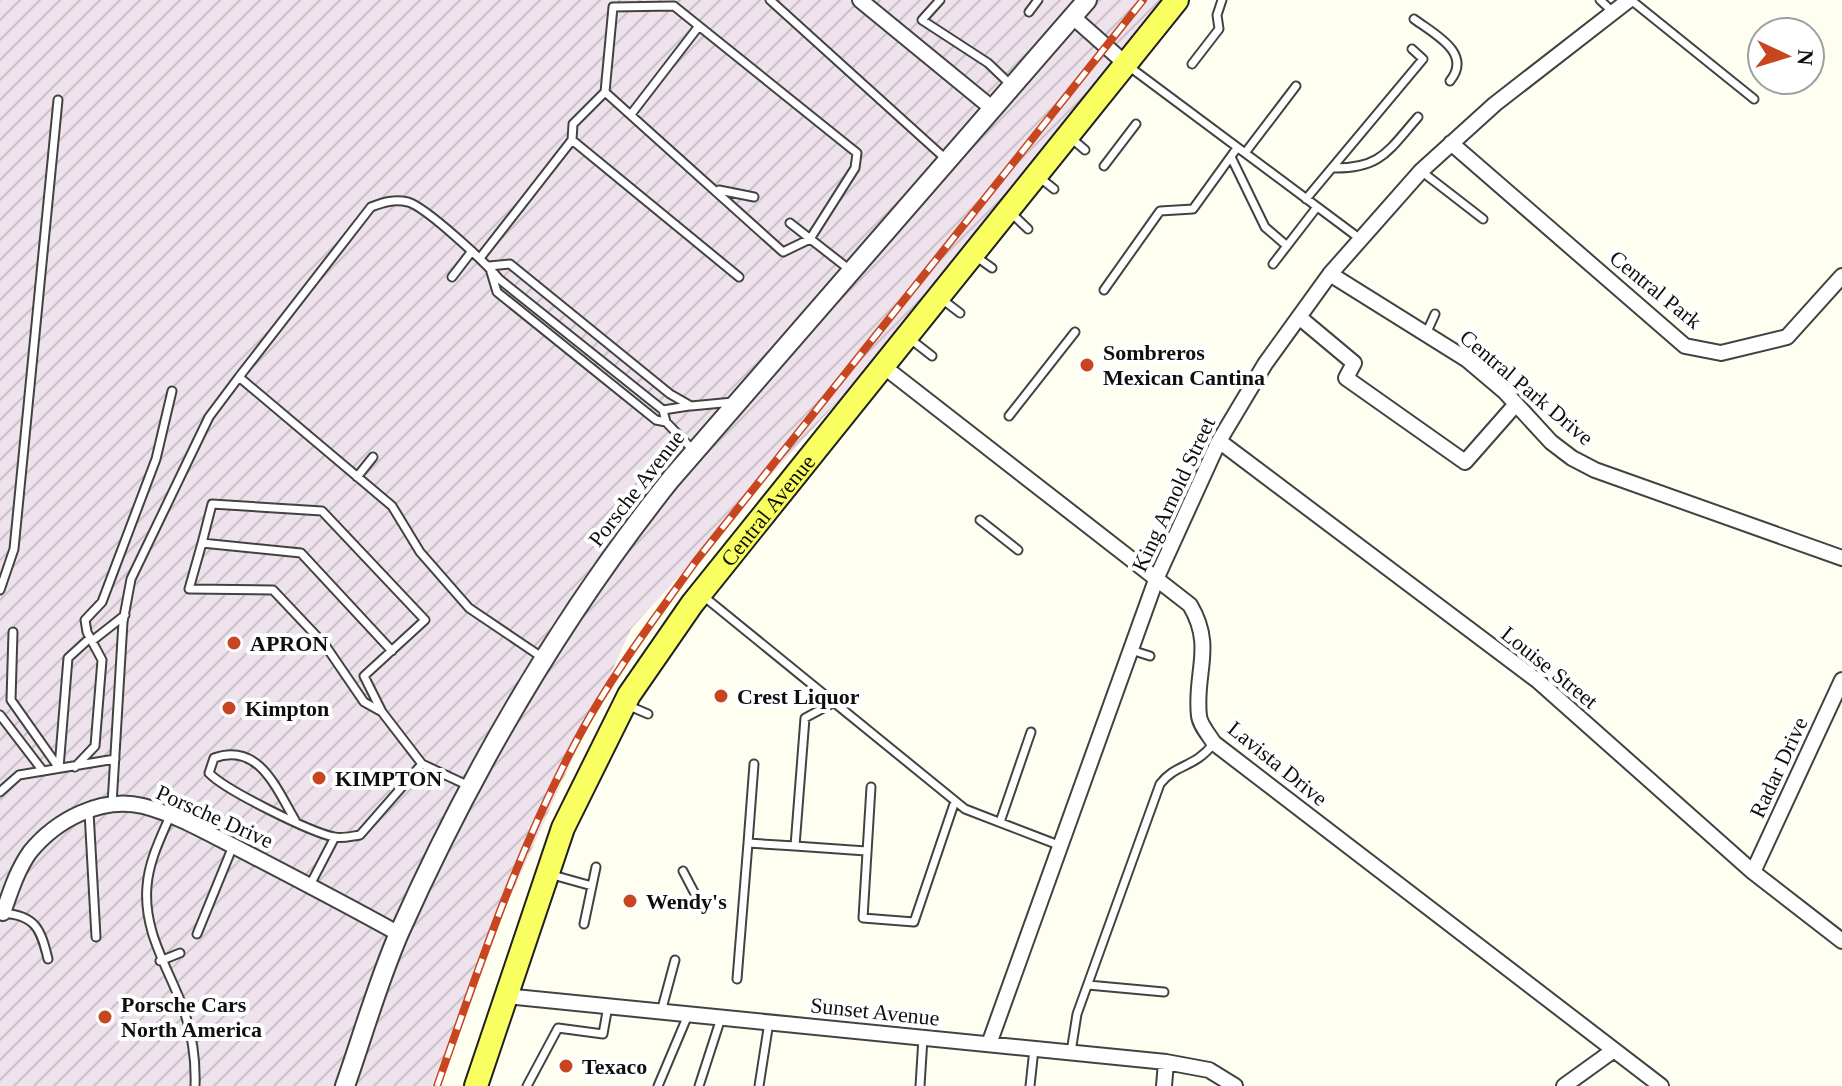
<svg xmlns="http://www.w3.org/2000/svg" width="1842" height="1086" viewBox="0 0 1842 1086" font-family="'Times New Roman',serif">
<defs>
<pattern id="industrial-furrows" width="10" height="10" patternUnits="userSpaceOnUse" patternTransform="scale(2)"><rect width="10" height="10" fill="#eee3ec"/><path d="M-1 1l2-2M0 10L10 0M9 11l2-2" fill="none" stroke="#cbc2c9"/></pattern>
</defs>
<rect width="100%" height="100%" fill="#fefff1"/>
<path fill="url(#industrial-furrows)" d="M0 0H1169L1061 124 850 388 631 629 472 982 432 1086H0Z"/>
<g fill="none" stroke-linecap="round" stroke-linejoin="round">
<g stroke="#424242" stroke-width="11">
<path id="service" d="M770 0 948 161
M940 0 922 20 988 63 1011 85
M1600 0 1613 12
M1631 0 1754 99
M674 6 857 153 855 168 810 239 783 252 605 92 613 7Z
M1029 12 1038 0
M1414 19C1434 34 1473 53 1450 81
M1192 64 1219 29 1217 15 1222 0
M1127 65 1359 238
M632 113 699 26
M1071 138 1085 150
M572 140 573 124 605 92
M1245 153 1296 86
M1231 157 1265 227 1287 246
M1104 166 1136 124
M1332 168C1381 169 1388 151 1418 117
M1421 171 1483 219
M1039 177 1054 189
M719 190 754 197
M1306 199 1423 59 1412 49
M1010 212 1028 229
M790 223 850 270
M975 256 992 268
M480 258 572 140 739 277
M1273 264 1317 207
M489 266 510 264 670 394 691 406 733 402
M491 272 497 292 656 420 666 422
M452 277 472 251
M1104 290 1160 211 1193 209 1237 148
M943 300 960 313
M1426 334 1435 314
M909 338 932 356
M663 410 689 406
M1009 416 1075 332
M357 477 373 457
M980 520 1018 550
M202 543 212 504 322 511 425 620 364 676 382 712
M0 590 14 549 58 100
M702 595 965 809 1061 846
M13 632 11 700 59 768
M92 641 125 615
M1131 650 1150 656
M392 651 301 553 202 543 189 589 273 590 325 645 364 702 382 712 422 764 469 786
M543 658 469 608 420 552 392 506 239 377 371 207C384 202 394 199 408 202 426 207 486 263 499 279L663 410 666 422 694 451
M831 704 805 718 795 846 866 851
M627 705 648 714
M0 715 43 771
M75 767 95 746 102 660 87 632 85 620 102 602 156 459 172 391
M59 768 68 658 90 638
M871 787 863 918 914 922 955 801
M0 792 19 775 115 759
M112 804 123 622 131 579 209 417 239 377
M89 812 96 937
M170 816C160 839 149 861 147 886 143 932 168 967 183 1008 192 1033 196 1059 195 1086
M295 820C276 788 259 742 214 758L209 773C225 790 310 832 334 837 342 839 352 836 360 835L422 764
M1000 822 1031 732
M748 843 754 764
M683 871 694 892
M549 874 592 886
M310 885 335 837
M2 913C36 915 41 930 48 959
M584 924 596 867
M197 934 233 846
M160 961 180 953
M737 979 748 843 795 846
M1088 985 1164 992
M661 1012 675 960
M1071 1052 1077 1014 1160 784C1176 763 1194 769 1214 743
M527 1086 558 1028 603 1034 608 1006
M658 1086 688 1015
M699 1086 721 1018
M759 1086 769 1022
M920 1086 923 1038
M1030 1086 1034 1049"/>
</g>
<g stroke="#424242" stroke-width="18">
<path id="minor" d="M860 0 993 109
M1073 17 1127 65
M1451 143 1685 346 1721 353 1787 337 1842 276
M1330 274 1466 359 1505 392 1551 442 1572 458 1595 470 1842 558
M1299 317 1354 363 1346 378 1465 462 1516 404
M883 366 1190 605C1215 647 1194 673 1199 716 1200 725 1209 735 1214 743L1661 1086
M1219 441 1538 681 1753 872 1842 941
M1753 872 1842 680
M3 913C10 893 17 870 30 852 56 820 101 796 143 806 178 815 211 835 243 851 295 878 347 905 399 934
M505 996 1166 1062 1209 1070 1235 1086
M989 1044 1157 577 1219 441 1265 364 1330 274 1421 171 1495 104 1629 0
M1164 1086 1166 1062
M1564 1086 1614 1050"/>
</g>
<g stroke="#424242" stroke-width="22">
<path id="tertiary" d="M345 1086C363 1035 378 981 400 931 472 770 560 618 671 479L1087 0"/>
</g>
<g stroke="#202020" stroke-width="26">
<g id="primary">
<path id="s1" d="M476 1086 563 828 629 695 692 604 1177 0"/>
</g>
</g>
<use href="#service" stroke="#fff" stroke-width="7"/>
<use href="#minor" stroke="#fff" stroke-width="14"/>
<use href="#tertiary" stroke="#fff" stroke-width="18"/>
<use href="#primary" stroke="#faff61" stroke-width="22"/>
<g stroke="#c7451f" stroke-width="8">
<path id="rail" d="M437 1086C479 968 518 849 578 738 611 676 655 618 696 561L1143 0"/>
</g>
<use href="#rail" stroke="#fff" stroke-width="5" stroke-dasharray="15" stroke-linecap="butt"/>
</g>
<g fill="#c7451f" stroke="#fff" stroke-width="3">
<circle cx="1087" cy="365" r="8"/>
<circle cx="234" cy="643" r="8"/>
<circle cx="721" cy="696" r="8"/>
<circle cx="229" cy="708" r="8"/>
<circle cx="319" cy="778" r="8"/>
<circle cx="630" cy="901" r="8"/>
<circle cx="105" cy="1017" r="8"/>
<circle cx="566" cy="1066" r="8"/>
</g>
<g text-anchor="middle" stroke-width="8" stroke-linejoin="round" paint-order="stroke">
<g font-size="22" fill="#0f0f0f" stroke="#fff">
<text transform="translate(1656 289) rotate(39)" y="8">Central Park</text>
<text transform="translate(1527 387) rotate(40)" y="8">Central Park Drive</text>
<text transform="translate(636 488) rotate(-52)" y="8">Porsche Avenue</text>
<text transform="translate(1173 494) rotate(-65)" y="8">King Arnold Street</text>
<text dy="8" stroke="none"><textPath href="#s1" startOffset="652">Central Avenue</textPath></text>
<text transform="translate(1550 667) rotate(39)" y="8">Louise Street</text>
<text transform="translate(1278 763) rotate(39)" y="8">Lavista Drive</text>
<text transform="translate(1778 767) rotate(-65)" y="8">Radar Drive</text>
<text transform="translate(215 816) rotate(24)" y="8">Porsche Drive</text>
<text transform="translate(875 1011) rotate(6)" y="8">Sunset Avenue</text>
</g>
<g font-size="22" font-weight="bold" fill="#0f0f0f" stroke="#fff" text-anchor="start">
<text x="1103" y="360">Sombreros<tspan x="1103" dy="25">Mexican Cantina</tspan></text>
<text x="250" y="651">APRON</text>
<text x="737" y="704">Crest Liquor</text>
<text x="245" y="716">Kimpton</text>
<text x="335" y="786">KIMPTON</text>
<text x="646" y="909">Wendy's</text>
<text x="121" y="1012">Porsche Cars<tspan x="121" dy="25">North America</tspan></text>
<text x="582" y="1074">Texaco</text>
</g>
</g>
<g transform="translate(1786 56) rotate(94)"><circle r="38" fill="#ffffff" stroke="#9f9f9f" stroke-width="2"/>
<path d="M0-6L14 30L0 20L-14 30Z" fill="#c7451f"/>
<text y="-12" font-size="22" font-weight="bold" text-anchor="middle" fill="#0f0f0f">N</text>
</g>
</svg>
